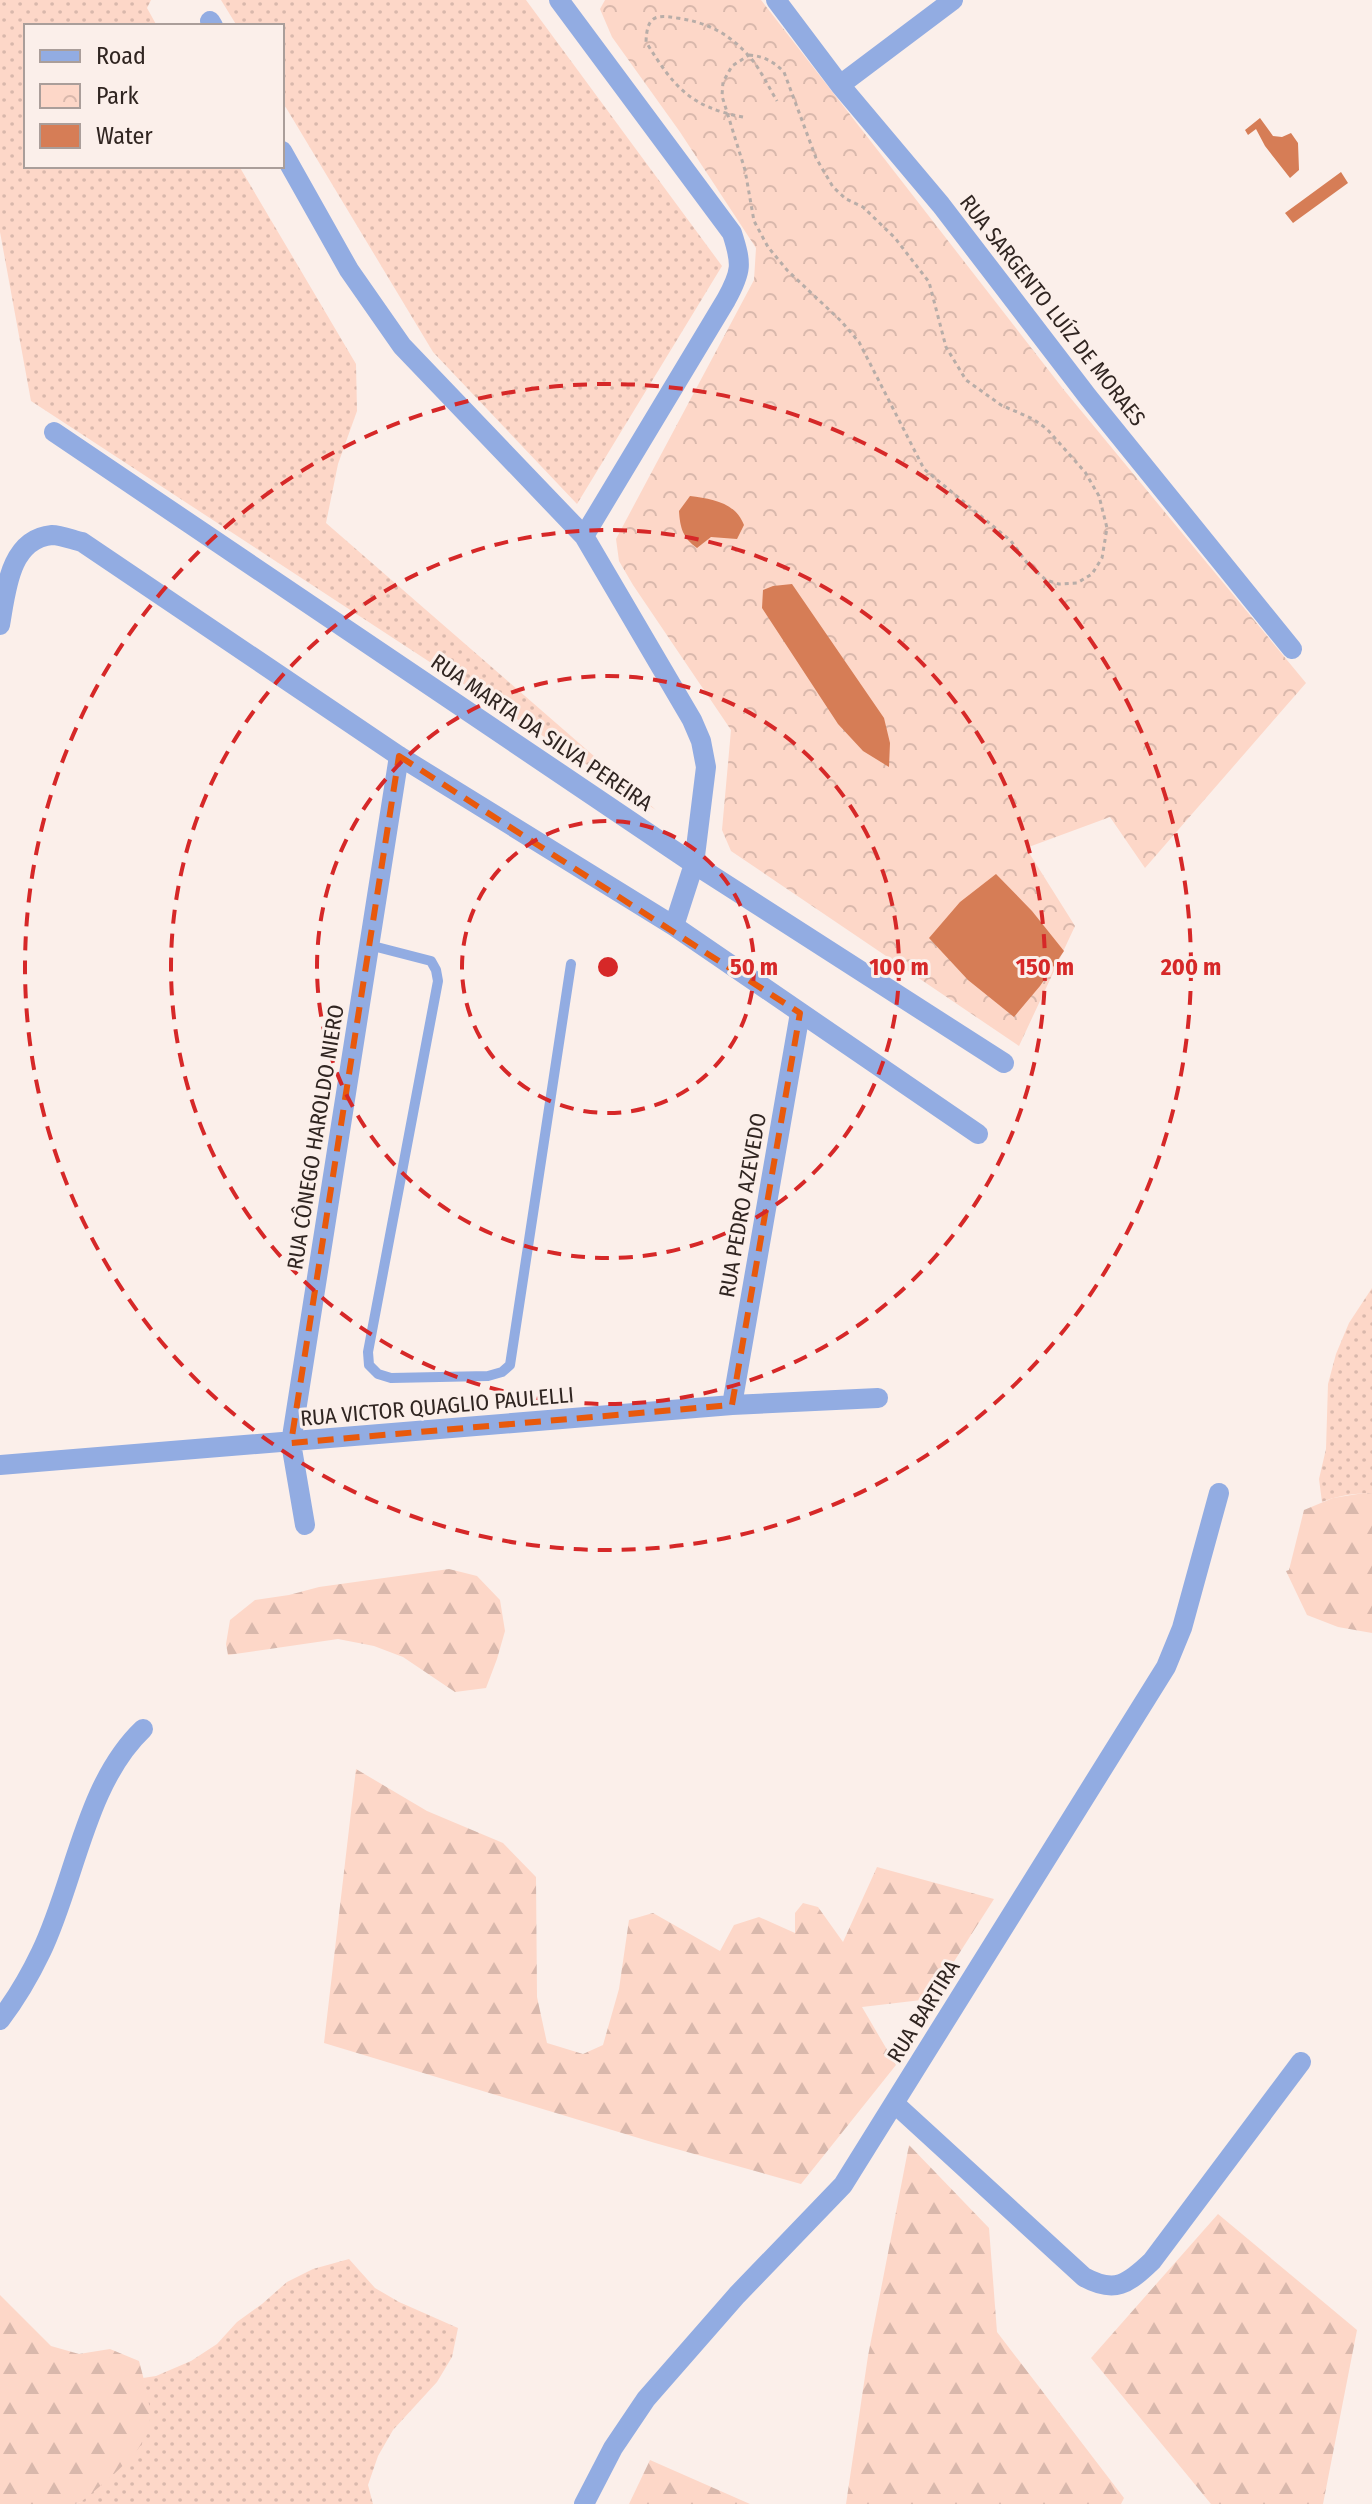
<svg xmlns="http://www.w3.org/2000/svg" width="1372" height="2504" viewBox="0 0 1372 2504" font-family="'Fira Sans Condensed',sans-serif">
<defs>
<pattern id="grass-dots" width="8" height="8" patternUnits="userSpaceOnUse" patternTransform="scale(2)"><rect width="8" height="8" fill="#fdd7c8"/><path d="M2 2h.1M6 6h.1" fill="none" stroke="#d9b8ac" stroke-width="1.8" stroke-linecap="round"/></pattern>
<pattern id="forest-firs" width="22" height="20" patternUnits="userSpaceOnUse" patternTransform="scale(2)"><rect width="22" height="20" fill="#fdd7c8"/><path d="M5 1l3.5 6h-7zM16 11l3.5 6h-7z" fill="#d9b8ac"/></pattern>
<pattern id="park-crowns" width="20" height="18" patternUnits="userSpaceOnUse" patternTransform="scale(2)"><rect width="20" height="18" fill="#fdd7c8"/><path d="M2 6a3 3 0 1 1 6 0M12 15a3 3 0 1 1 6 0" fill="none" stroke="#d9b8ac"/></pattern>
</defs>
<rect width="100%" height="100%" fill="#fbefea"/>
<path fill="url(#grass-dots)" d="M0 0H151L147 8 157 26H26V166H239L356 364 357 411 338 464 326 523 656 810 31 401 0 232Z
M221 0H526L722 266 577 504 433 352 282 101V26H237Z
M1372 1288V1494C1356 1492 1337 1496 1322 1502L1319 1479 1326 1449 1328 1384 1336 1354 1349 1323Z
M349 2259 375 2288 399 2302 458 2328 452 2357 437 2382 393 2430 378 2456 368 2485 373 2504H75L81 2502 147 2395 143 2378 156 2376 191 2361 217 2344 237 2322 262 2304 287 2282 313 2269Z"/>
<path fill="url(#forest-firs)" d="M1364 1493 1372 1494V1633L1338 1627 1307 1615 1286 1571 1289 1570 1304 1510 1333 1498Z
M449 1569 477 1576 500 1600 505 1631 497 1659 486 1688 455 1692 403 1657 374 1646 338 1639 228 1655 226 1644 230 1620 255 1600 289 1595 319 1587Z
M356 1769 427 1811 503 1843 536 1877 537 1997 547 2043 583 2054 603 2045 619 1989 629 1920 653 1913 720 1951 734 1925 759 1917 795 1933V1913L803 1903 818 1907 843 1942 877 1867 994 1899 930 1999 862 2007 896 2065 801 2184 655 2143 324 2043Z
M909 2145 989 2228 997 2332 1124 2498 1121 2504H846L868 2356Z
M1218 2214 1357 2330 1323 2504H1211L1091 2358Z
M0 2295 51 2346 79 2354 110 2349 139 2361C144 2380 153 2409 149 2429 143 2453 100 2486 81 2502L75 2504H0Z
M650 2460 750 2504H629Z"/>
<path fill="url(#park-crowns)" d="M605 0H761L1064 390 1306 683 1145 868 1110 817 1026 848 1075 926 1019 1046 731 851 722 830 731 730 633 585 619 561 616 539 754 280 756 248 680 132 612 37 600 9Z"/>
<path fill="#d67d56" d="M1260 118 1273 136 1282 137 1291 133 1298 143 1299 170 1290 178 1265 146 1256 129 1248 135 1245 130Z
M1341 172 1348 183 1293 223 1285 213Z
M690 496C712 499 735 502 744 525L737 539 711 537 697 548C683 538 680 528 679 511Z
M792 584 884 718 890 743 889 767 863 751 838 724 762 608 763 590 773 586Z
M996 874 1032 911 1064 951 1040 986 1014 1017 968 980 929 938 960 902Z"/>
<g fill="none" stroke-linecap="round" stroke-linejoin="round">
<path stroke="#b8ada8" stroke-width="3" stroke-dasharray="4 4" stroke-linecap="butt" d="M749 55C763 56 773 61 784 72L816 158 833 187 846 199 863 207 895 238 929 282 946 347 966 380 1001 405 1033 419 1047 429 1085 472 1099 496 1107 528 1102 558 1092 574 1077 583 1059 584 1046 580 1027 563 1011 541 924 469 859 342 841 321 787 270 768 247 754 221 745 170 722 96 723 82 732 66Z
M743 117C690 107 674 87 646 42 647 17 654 14 677 18 705 22 727 32 747 54 759 66 768 86 777 101"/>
<path stroke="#92ace2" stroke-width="10" d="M369 945 431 961 436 970 438 981 368 1352 369 1365 378 1374 391 1378 488 1376 502 1372 510 1365 571 964"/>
<path stroke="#92ace2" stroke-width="20" d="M559 0 732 233C742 264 742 271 726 300L584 536
M776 0 840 85 941 205 1088 397 1292 649
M210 21 213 26
M840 85 953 0
M282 151 349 270 402 346 584 536 692 720 701 741 706 767 694 864 674 926
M54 432 694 864 1004 1063
M0 625C6 592 9 539 52 535 61 535 73 540 82 542L399 756 674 926 978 1134
M732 1405 800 1013
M0 1465 732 1405 878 1398
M305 1525 291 1443 399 756
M0 2020C16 1999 30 1975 41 1952 75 1882 85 1784 143 1729
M894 2103 1084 2277C1115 2294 1128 2284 1152 2261L1301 2062
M584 2504 613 2448 646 2399 737 2295 843 2185 1166 1667 1182 1628 1219 1493"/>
</g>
<path fill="none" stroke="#e8590c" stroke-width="6" stroke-dasharray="16 10" stroke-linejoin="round" d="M399 756 800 1013 732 1405 291 1443Z"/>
<g fill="none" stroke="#d62828" stroke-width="4" stroke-dasharray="14 10">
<circle cx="608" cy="967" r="146"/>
<circle cx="608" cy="967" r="291"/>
<circle cx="608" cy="967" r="437"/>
<circle cx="608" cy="967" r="583"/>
</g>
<g text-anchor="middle" stroke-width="6" stroke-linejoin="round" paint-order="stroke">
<g font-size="22" fill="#302521" stroke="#fbefea">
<text transform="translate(1053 310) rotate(52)" y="8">RUA SARGENTO LUÍZ DE MORAES</text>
<text transform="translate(542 732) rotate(34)" y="8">RUA MARTA DA SILVA PEREIRA</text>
<text transform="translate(315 1137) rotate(-81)" y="8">RUA CÔNEGO HAROLDO NIERO</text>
<text transform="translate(742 1205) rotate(-80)" y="8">RUA PEDRO AZEVEDO</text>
<text transform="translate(437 1406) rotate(-5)" y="8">RUA VICTOR QUAGLIO PAULELLI</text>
<text transform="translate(923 2011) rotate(-58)" y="8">RUA BARTIRA</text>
</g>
</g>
<circle cx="608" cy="967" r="12" fill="#d62828" stroke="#fbefea" stroke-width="4"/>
<g font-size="24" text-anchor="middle" font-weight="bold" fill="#d62828" stroke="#fbefea" stroke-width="6" stroke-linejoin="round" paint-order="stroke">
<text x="754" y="975">50 m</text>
<text x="899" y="975">100 m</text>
<text x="1045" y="975">150 m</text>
<text x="1191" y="975">200 m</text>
</g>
<rect x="24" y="24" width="260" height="144" fill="#fbefea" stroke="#aa9e9a" stroke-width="2"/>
<rect x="40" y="50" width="40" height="12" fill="#92ace2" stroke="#aa9e9a" stroke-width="2"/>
<text x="96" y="64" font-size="24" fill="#302521">Road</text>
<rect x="40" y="84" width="40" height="24" fill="url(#park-crowns)" stroke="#aa9e9a" stroke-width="2"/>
<text x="96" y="104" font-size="24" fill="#302521">Park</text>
<rect x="40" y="124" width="40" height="24" fill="#d67d56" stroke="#aa9e9a" stroke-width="2"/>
<text x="96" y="144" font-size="24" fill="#302521">Water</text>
</svg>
